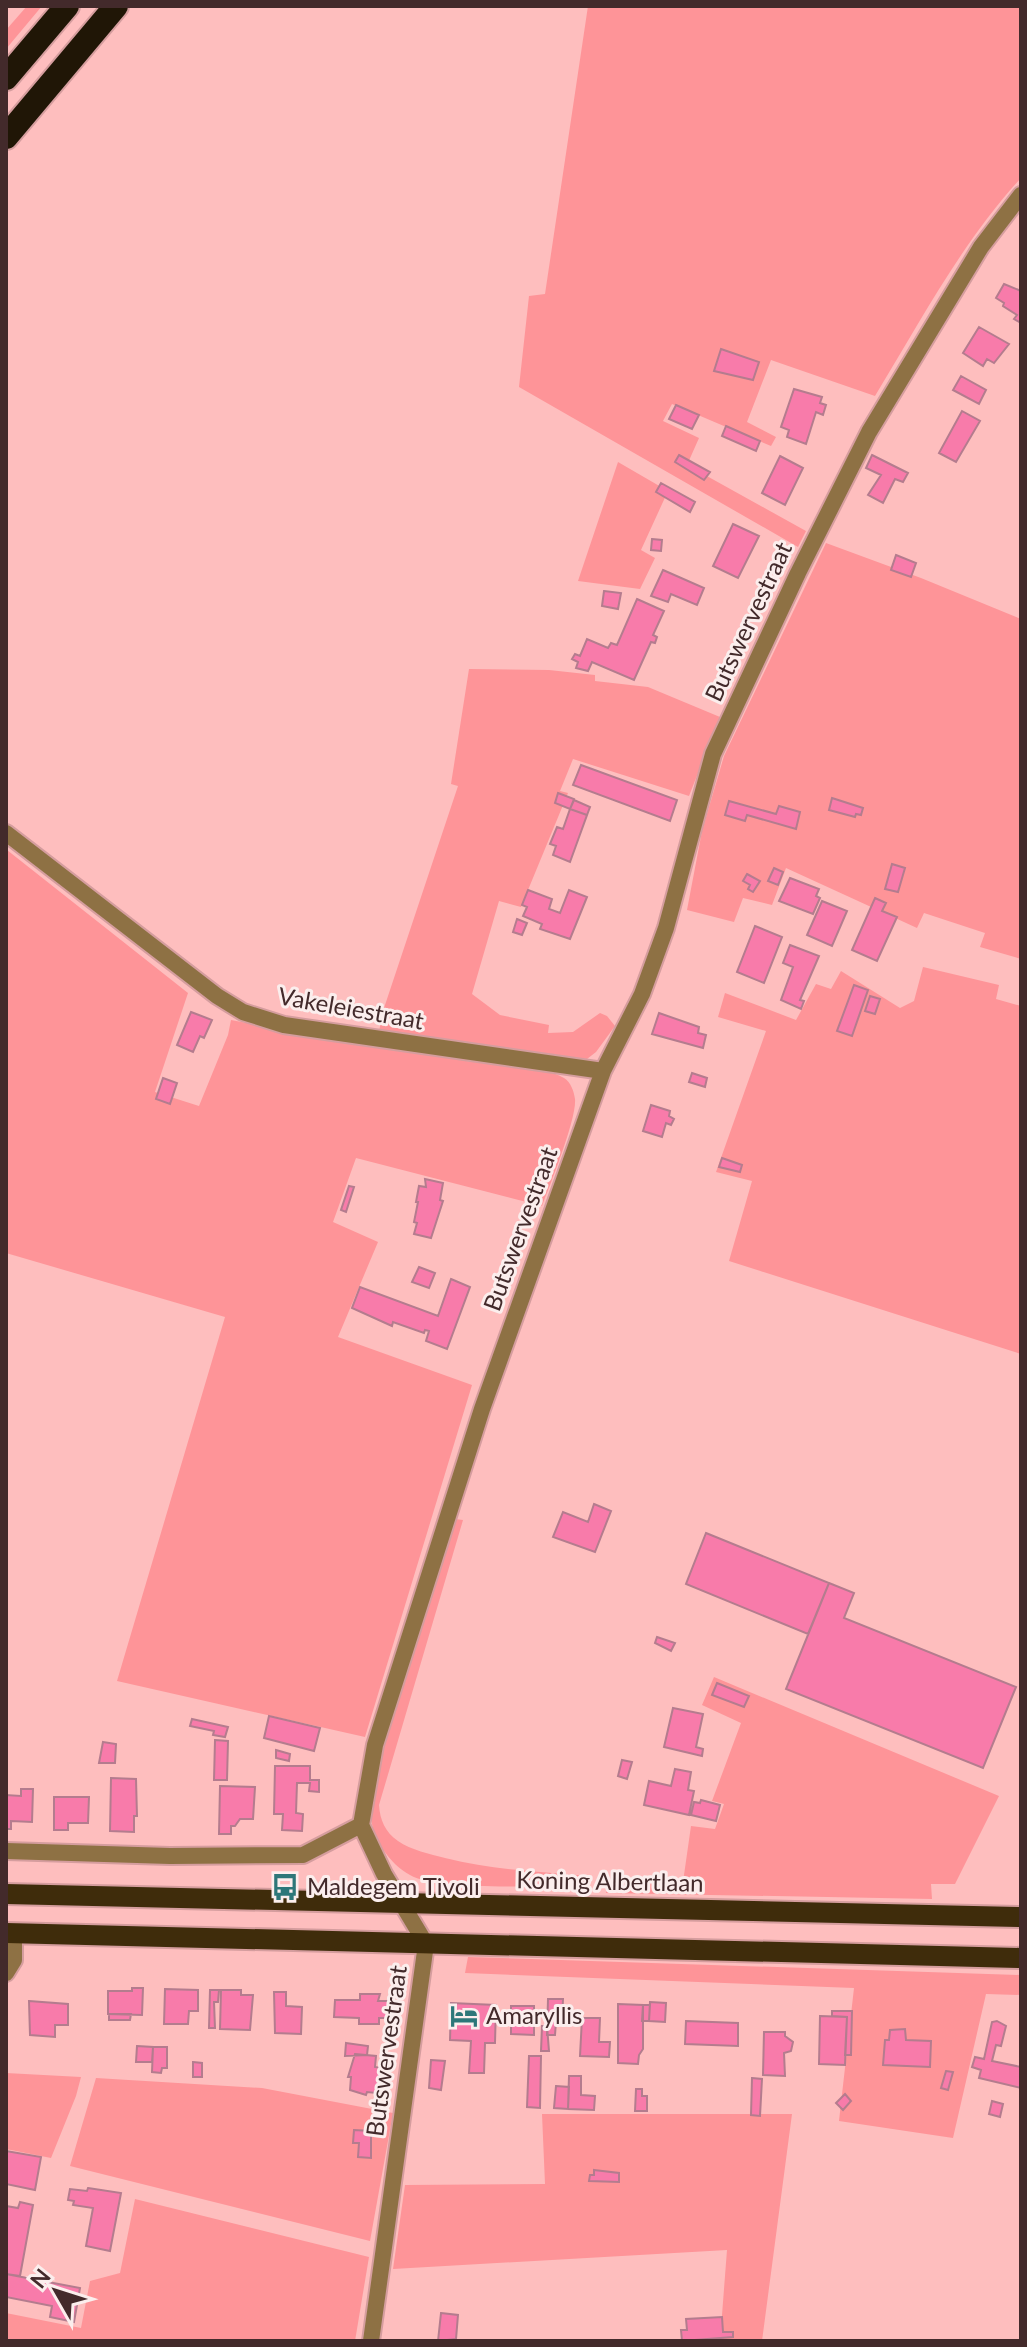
<svg xmlns="http://www.w3.org/2000/svg" width="1027" height="2347" viewBox="0 0 1027 2347" font-family="Lato,sans-serif">
<rect width="100%" height="100%" fill="#febebe"/>
<path fill="#fe9498" d="M27 6H42L6 49V30Z
M588 6H1021V178C962 242 920 322 875 396L771 360 747 422 776 437 771 446 672 404 663 421 699 438 687 465 806 531 798 547 519 387 529 296 545 294Z
M618 462 668 491 641 550 655 558 640 589 578 581Z
M826 543 921 578 1021 619V959L980 947 985 933 924 913 917 928 786 868 772 905 743 898 734 922 687 910 702 831 724 756Z
M469 669 549 670 595 675V681L648 687 720 717 689 796 573 759 560 791 568 793 521 907 499 901 472 994 500 1015 549 1025 548 1033 573 1032 600 1013 607 1016 615 1026 596 1052 587 1059 470 1044 466 1061C488 1064 548 1067 564 1078 571 1082 574 1092 575 1099 577 1118 550 1185 542 1206L356 1158 333 1222 378 1242 338 1337 472 1385 365 1737 117 1681 225 1317 6 1253V853L7 850 188 993 155 1092 199 1106 228 1035 231 1020 376 1047 383 1011 458 786 451 784Z
M923 967 999 985 996 999 1021 1006V1354L729 1261 752 1181 716 1172 766 1031 718 1017 725 993 796 1020 816 984 831 989 841 971 900 1008 914 1001Z
M455 1519 463 1520 379 1805C380 1820 385 1832 398 1841 411 1850 430 1854 445 1858 494 1870 541 1872 591 1876L590 1885C551 1885 439 1892 410 1875 390 1864 372 1839 371 1816 371 1774 389 1726 402 1686 420 1630 437 1574 455 1519Z
M714 1677 999 1796 955 1884H931L932 1899 606 1893 607 1884 683 1882 691 1826 715 1829 724 1804 712 1801 741 1723 702 1705Z
M468 1957 1021 1975V1995L986 1994 953 2138 839 2121 854 1988 465 1973Z
M6 2073 81 2077 76 2096 51 2158 6 2149Z
M96 2078 262 2088 393 2113 370 2241 70 2166Z
M542 2114H792L762 2341H720L727 2250 393 2269 405 2185 545 2184Z
M135 2199 369 2257 355 2341H6V2313L81 2328 90 2281 120 2273Z"/>
<path fill="#f87baa" stroke="#b47c8e" stroke-width="2" d="M1004 284 1021 291V323L1014 319 1017 315 1003 306 1004 303 996 298Z
M979 327 1009 344 994 363 987 359 983 366 963 353Z
M721 349 759 362 753 380 714 371Z
M961 376 986 390 979 404 953 390Z
M794 389 822 397 820 403 826 405 823 415 816 412 806 444 787 437 789 430 781 427Z
M676 405 699 415 692 429 669 419Z
M962 411 980 421 956 462 939 453Z
M726 426 760 441 756 451 722 436Z
M679 455 710 472 704 480 675 462Z
M872 455 908 473 903 482 895 479 883 503 868 495 881 475 866 468Z
M780 456 803 468 785 505 762 493Z
M661 483 695 502 690 512 656 492Z
M733 524 759 536 738 578 713 566Z
M652 539 662 540 661 551 651 550Z
M896 555 916 563 911 577 891 570Z
M663 570 704 588 697 605 671 594 668 602 651 596Z
M604 591 621 593 618 609 602 606Z
M637 599 664 611 653 635 657 637 655 643 651 642 634 680 592 662 588 671 576 668 578 662 572 659 575 654 580 656 587 639 608 648 611 643 617 645Z
M581 765 677 800 670 821 573 785Z
M558 793 574 799 570 809 555 803Z
M832 798 863 808 861 815 856 814 855 817 829 810Z
M574 800 590 807 587 815 570 809Z
M729 801 776 814 779 806 800 812 796 829 747 815 745 821 725 815Z
M570 809 587 815 570 862 553 855 556 846 550 844 557 827 563 829Z
M892 864 905 868 898 892 885 889Z
M774 868 783 872 778 885 768 881Z
M747 874 760 881 753 892 748 889 750 885 743 881Z
M790 878 819 889 816 896 820 898 813 914 779 901Z
M528 890 552 899 549 909 560 913 569 890 587 897 570 939 540 929 542 924 523 916 527 907 522 905Z
M875 898 886 903 882 911 897 917 877 961 852 950Z
M822 901 847 911 832 946 807 935Z
M517 919 527 923 522 935 513 932Z
M755 926 782 937 764 983 737 972Z
M790 945 819 956 800 1000 804 1001 801 1009 781 1000 793 967 783 963Z
M854 985 868 990 852 1036 837 1031Z
M870 996 880 999 875 1014 865 1011Z
M191 1012 212 1020 204 1038 200 1036 193 1052 177 1045Z
M659 1013 699 1027 698 1033 706 1035 703 1048 652 1034Z
M692 1073 707 1078 705 1087 689 1082Z
M163 1078 177 1083 170 1104 156 1099Z
M651 1105 670 1111 669 1116 674 1119 671 1125 666 1123 662 1137 643 1131Z
M722 1158 742 1165 740 1172 719 1167Z
M425 1179 443 1183 440 1200 443 1201 431 1238 414 1234 417 1223 414 1222 418 1202H416L419 1186 426 1187Z
M349 1186 354 1187 346 1212 341 1210Z
M419 1267 435 1273 429 1288 412 1282Z
M451 1279 470 1287 447 1349 426 1341 429 1331 425 1330 424 1333 393 1322 392 1326 352 1308 360 1287 438 1316Z
M594 1504 611 1511 595 1552 553 1537 563 1512 588 1522Z
M706 1533 829 1583 808 1634 686 1584Z
M829 1583 854 1593 844 1618 1016 1687 983 1768 786 1689Z
M657 1637 675 1643 671 1651 655 1643Z
M717 1683 749 1696 744 1707 712 1695Z
M673 1708 703 1714 696 1747 703 1749 702 1756 664 1747Z
M269 1716 320 1728 314 1751 264 1738Z
M192 1719 228 1727 225 1737 213 1735 214 1731 190 1726Z
M215 1740 228 1741 227 1780H214Z
M103 1742 116 1744 115 1763H99Z
M276 1750 290 1754 289 1761 276 1758Z
M622 1760 632 1762 627 1779 618 1776Z
M275 1766H310V1780H319V1792L309 1791 310 1783H297L296 1813 303 1814 302 1831 282 1830 283 1814H274Z
M675 1769 691 1772 688 1790 694 1791 689 1815 644 1805 649 1781 671 1786Z
M111 1778 136 1779 137 1816H134V1832L110 1831Z
M220 1786 255 1787 253 1819H240L235 1826H231V1834H219Z
M21 1789H33L32 1822 11 1821V1829H6V1795L21 1796Z
M54 1797H89L88 1823H68V1830H54Z
M701 1800 720 1805 716 1821 691 1815 694 1802 700 1803Z
M132 1988H143L142 2015 108 2014V1991H132Z
M165 1989 198 1990V2011H189L188 2024H164Z
M210 1990H219L218 2002H214L215 2028H209Z
M221 1990H241V1995H253L250 2030 220 2029Z
M274 1992H286V2006L302 2007 301 2034 275 2033Z
M360 1994H380L378 2001H388V2018H379V2024H359V2018L334 2017 335 2000H360Z
M548 1999H563L562 2023 556 2022 555 2035H547Z
M29 2001 68 2004V2025H55V2037L30 2035Z
M650 2002 666 2003 665 2022 649 2021Z
M451 2003 496 2005 495 2043H485L484 2073H469L471 2041 450 2040Z
M618 2004 643 2005V2049L639 2055 638 2064 618 2063Z
M643 2005H650L649 2021H642Z
M511 2006H534V2035L511 2034Z
M832 2011H852L851 2055H845L847 2017 832 2016Z
M109 2014H131L130 2020H109Z
M820 2016 847 2017 845 2065 819 2064Z
M582 2018H600L599 2042H610L609 2057 580 2056Z
M686 2021 738 2023V2046L685 2044Z
M997 2021 1006 2026 1001 2046 996 2045 992 2061 1021 2067V2088L979 2078 981 2070 972 2067 975 2057 984 2059 992 2022Z
M542 2026H547L549 2051H541Z
M905 2029 906 2040 931 2041 930 2067 883 2065 885 2040H889L890 2030Z
M764 2032H785V2036L793 2042 791 2051 784 2053 785 2076 763 2075Z
M346 2043 368 2046 367 2055 345 2056Z
M137 2046 153 2047 152 2062H136Z
M153 2047H167V2068H162L161 2073 152 2072Z
M355 2054 376 2056 375 2067 381 2068 376 2093 367 2092 366 2095 350 2090 351 2077H348Z
M529 2056H541L540 2108 527 2107Z
M431 2060 445 2061 441 2090 429 2088Z
M193 2062 202 2063V2077H193Z
M946 2071 953 2072 948 2090 941 2088Z
M569 2076H581V2095L595 2096 594 2110 568 2109Z
M752 2078 762 2079 760 2116 751 2115Z
M556 2086 569 2087 568 2109 554 2108Z
M636 2089H642V2096H647V2111H635Z
M845 2094 851 2101 843 2110 836 2103Z
M992 2101 1003 2104 1000 2117 989 2114Z
M354 2130 371 2131V2158L358 2157 359 2143H353Z
M6 2151 41 2157 35 2190 6 2184Z
M594 2170 619 2173V2182L589 2181 590 2175H594Z
M88 2188 121 2193 110 2251 86 2246 93 2208 73 2205 74 2201 68 2200 70 2189 87 2191Z
M20 2202 33 2205 20 2276 6 2274V2206L18 2208Z
M6 2274 80 2288 74 2322 50 2317 52 2306 6 2297Z
M441 2313 458 2315 456 2339 438 2341Z
M722 2317 723 2332H733V2337L682 2341 681 2330H687L686 2319Z"/>
<g fill="none" stroke-linecap="round" stroke-linejoin="round">
<g stroke="#d59d9e" stroke-width="20">
<path id="street" d="M6 833 217 996 243 1012 284 1025 603 1071
M6 1851 170 1856 303 1855 361 1825
M6 1973 14 1960V1933
M371 2341 426 1944 384 1874 361 1825 375 1745 482 1409 603 1071 642 994 666 928 713 754 798 573 869 432 981 247 1021 195"/>
</g>
<g stroke="#d59d9e" stroke-width="24">
<path id="primary" d="M6 1894 1021 1917
M6 1933 1021 1958"/>
</g>
<g stroke="#d59d9e" stroke-width="28">
<path id="highway" d="M6 78 67 6
M6 137 116 6"/>
</g>
<use href="#street" stroke="#8e7144" stroke-width="16"/>
<use href="#primary" stroke="#3f2c0b" stroke-width="20"/>
<use href="#highway" stroke="#201606" stroke-width="24"/>
</g>
<defs>
<g id="bus-bare" transform="scale(2.16)"><path d="M-5-6H5V4H4V6H2V4H-2V6H-4V4H-5ZM-3.5-4V0h7V-4ZM-3.5 1.2v1.5H-2V1.2ZM2 1.2v1.5H3.5V1.2Z" fill="#2d7779" stroke="#fbeeed" stroke-width="2.5" paint-order="stroke"/></g>
<g id="hotel-bare" transform="scale(2.16)"><path d="M-6-4.5h1.5V1H6V5H4.5V3h-9V5H-6ZM-4 0a1.8 1.8 0 1 1 3.6 0ZM.5 0V-2.5h3Q6-2.5 6 0Z" fill="#2d7779" stroke="#fbeeed" stroke-width="2.5" paint-order="stroke"/></g>
</defs>
<g fill-rule="evenodd">
<use href="#bus-bare" x="285" y="1887"/>
<use href="#hotel-bare" x="464" y="2016"/>
</g>
<g text-anchor="middle" stroke-width="6" stroke-linejoin="round" paint-order="stroke">
<g font-size="24" fill="#432a2b" stroke="#fbeeed">
<text transform="translate(749 622) rotate(-65)" y="8">Butswervestraat</text>
<text transform="translate(351 1009) rotate(10)" y="8">Vakeleiestraat</text>
<text transform="translate(521 1229) rotate(-70)" y="8">Butswervestraat</text>
<text transform="translate(610 1882) rotate(1)" y="8">Koning Albertlaan</text>
<text transform="translate(387 2051) rotate(-82)" y="8">Butswervestraat</text>
</g>
<g font-size="24" fill="#432a2b" stroke="#fbeeed" text-anchor="start">
<text x="307" y="1895">Maldegem Tivoli</text>
<text x="486" y="2024">Amaryllis</text>
</g>
</g>
<rect width="1027" height="2347" fill="none" stroke="#432a2b" stroke-width="16"/>
<g transform="translate(56 2291) rotate(309)" stroke="#fbeeed" stroke-width="6" paint-order="stroke">
<path d="M0-6L14 30L0 20L-14 30Z" fill="#432a2b"/>
<text y="-12" font-size="22" font-weight="bold" text-anchor="middle" fill="#432a2b">N</text>
</g>
</svg>
